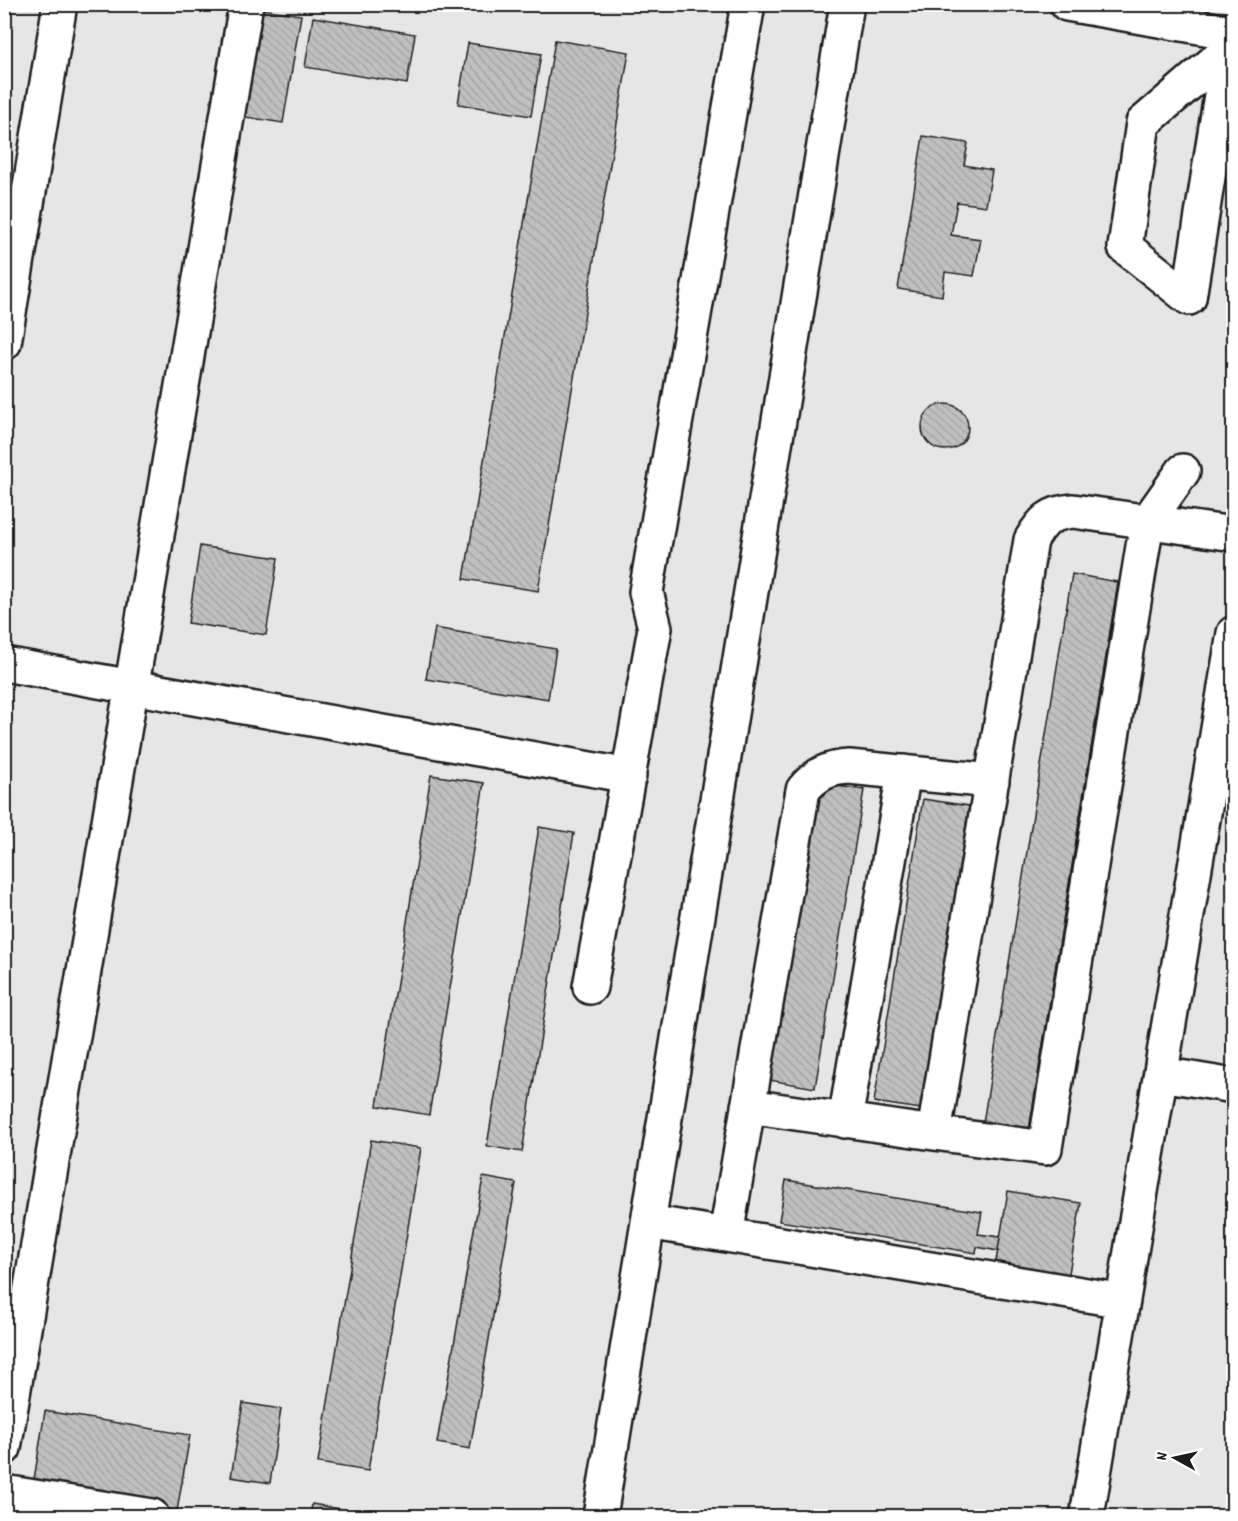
<svg xmlns="http://www.w3.org/2000/svg" width="1238" height="1521" viewBox="0 0 1238 1521" font-family="Dekko,sans-serif">
<defs>
<pattern id="building-back-hatch" width="6" height="6" patternUnits="userSpaceOnUse" patternTransform="scale(1.5)"><rect width="6" height="6" fill="#c0c0c0"/><path d="M-1 5l2 2M0 0l6 6M5-1l2 2" fill="none" stroke="#a4a4a4"/></pattern>
</defs>
<rect width="100%" height="100%" fill="#f6f6f6"/>
<filter id="ink" filterUnits="userSpaceOnUse"><feTurbulence type="fractalNoise" baseFrequency=".0167" numOctaves="2"/><feDisplacementMap in="SourceGraphic" scale="12" xChannelSelector="R" yChannelSelector="G"/><feConvolveMatrix kernelMatrix="1 2 1 2 8 2 1 2 1" color-interpolation-filters="sRGB"/></filter>
<g filter="url(#ink)">
<path fill="#e6e6e6" d="M5 5H1233V1516H5Z"/>
<path fill="url(#building-back-hatch)" stroke="#1c1c1c" stroke-width="1.5" d="M263 9 301 15 283 123 245 117Z
M313 17 415 34 407 84 305 67Z
M555 40 629 52 538 591 464 579Z
M468 43 541 54 531 116 458 104Z
M923 136 968 143 964 165 992 170 986 206 957 202 951 235 981 239 974 276 945 272 942 296 898 289Z
M922 427a23 23 0 1 1 46 0a23 23 0 1 1-46 0Z
M200 546 278 558 266 635 188 623Z
M1072 574 1118 582 1029 1130 983 1123Z
M435 628 556 649 548 699 426 679Z
M431 775 484 783 429 1115 377 1106Z
M817 783 864 790 815 1088 769 1080Z
M923 799 969 806 921 1109 874 1102Z
M539 827 574 833 522 1152 487 1146Z
M371 1140 421 1148 368 1471 318 1463Z
M483 1177 516 1183 470 1449 437 1443Z
M786 1180 982 1212 978 1234 1000 1237 998 1251 977 1247 976 1253 779 1221Z
M1008 1191 1081 1203 1067 1285 994 1273Z
M243 1403 281 1409 270 1483 231 1477Z
M45 1411 190 1435 177 1511 33 1486Z
M312 1504 364 1513 363 1516H310Z"/>
<g fill="none" stroke-linecap="round" stroke-linejoin="round">
<g stroke="#1c1c1c" stroke-width="38">
<path id="minor" d="M1067 4 1234 33
M1228 50 1189 298 1125 247 1143 123 1228 50 1234 45
M4 343 60 4
M1183 471 1147 522 1045 1148 934 1133 1031 540C1043 520 1050 513 1073 511L1234 534
M4 664 629 776
M590 987 655 628 646 592 748 4
M1161 1074 1234 1086
M748 1106 934 1133
M845 1121 904 772
M648 1222 1123 1301
M726 1235 803 790C816 774 829 768 849 767L992 781
M4 1448 246 4
M4 1492 152 1516
M600 1516 847 4
M1087 1516 1234 633"/>
</g>
<use href="#minor" stroke="#fff" stroke-width="33"/>
</g>
</g>
<rect width="1238" height="1521" fill="none" stroke="#fff" stroke-width="24"/>
<rect x="12" y="12" width="1214" height="1497" fill="none" stroke="#1c1c1c" stroke-width="2" filter="url(#ink)"/>
<g transform="translate(1175 1458) rotate(278)" stroke="#ffffff" stroke-width="4.5" paint-order="stroke">
<path d="M0-4.5L10 22L0 15L-10 22Z" fill="#1c1c1c"/>
<text y="-9" font-size="16" font-weight="bold" text-anchor="middle" fill="#1c1c1c">N</text>
</g>
</svg>
